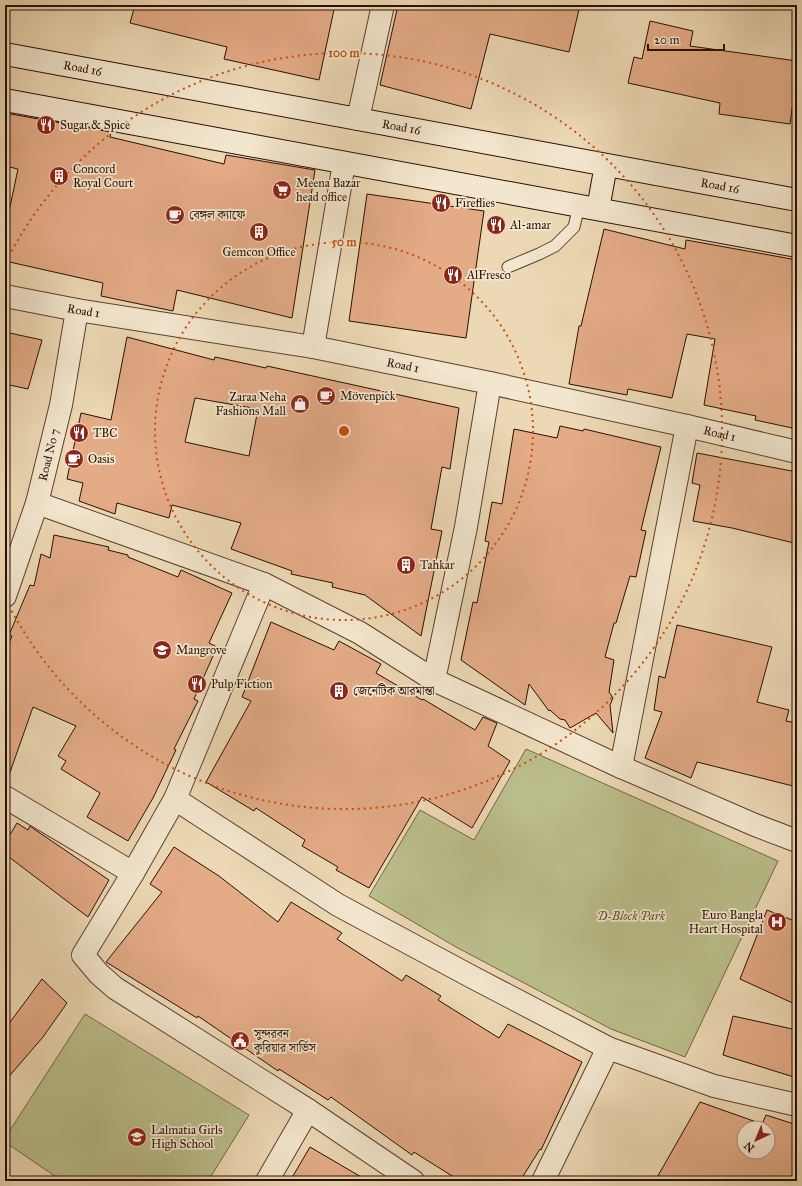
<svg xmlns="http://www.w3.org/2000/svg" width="802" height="1186" viewBox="0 0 802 1186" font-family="'IM FELL Great Primer','Noto Serif Bengali',serif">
<rect width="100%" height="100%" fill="#ecd8b4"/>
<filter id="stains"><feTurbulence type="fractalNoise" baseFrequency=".005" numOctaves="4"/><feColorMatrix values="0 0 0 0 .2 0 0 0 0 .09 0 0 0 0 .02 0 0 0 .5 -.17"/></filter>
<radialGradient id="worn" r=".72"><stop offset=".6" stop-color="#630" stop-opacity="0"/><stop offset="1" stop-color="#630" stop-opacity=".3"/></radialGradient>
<path fill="#babe8b" stroke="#726647" d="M526 749 778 861 685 1057 611 1029 456 947 369 896 420 810 474 840Z
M85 1014 249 1115 208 1181H62L5 1142V1138Z"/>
<path fill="#e3ab86" stroke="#290f03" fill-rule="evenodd" d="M135 5H335L319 80 224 59 227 47 130 23Z
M398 5H580L569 52 490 34 471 109 380 85Z
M650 21 693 31 690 46 797 61V72L790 124 719 114 720 103 628 83 634 57 642 59Z
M5 113 111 132 110 137 224 164 226 155 315 170 292 318 177 290 173 311 101 296 103 283 5 261V230L18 169 5 166Z
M367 194 484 211 466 338 349 321Z
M604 229 685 249 686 240 797 260V429L755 420 756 416 704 405 715 339 687 334 672 398 628 389 627 395 569 384 579 326H581Z
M5 332 42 340 28 389 5 384Z
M127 337 214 360 215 357 266 368 267 366 459 408 450 469 442 467 431 529 442 531 421 636 365 595 332 587 333 583 291 574 292 571 231 549 241 523 172 505 169 518 117 503 115 514 79 501 83 483 67 479 81 413 111 420ZM195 398 258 409 249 456 185 442Z
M560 426 583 431 584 429 661 447 641 530 646 531 636 577 630 576 616 623H614L605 657 614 660 609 692 613 698 610 705 613 733 596 713 570 728 565 720 560 719 550 710 549 711 529 684 525 705 461 660 473 602 477 603 489 542 485 541 492 502 502 504 514 429 557 438Z
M697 453 797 472V533L794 543 732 528 693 521 700 485 692 483Z
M54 535 109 547 108 550 128 555V557L178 577 181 570 232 593 209 643 217 647 194 699 198 701 174 749 176 750 153 798 128 841 87 817 100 793 61 769 66 761 58 756 76 726 33 707 8 778H5V653L12 636 9 635 30 585 34 586 41 554 50 558Z
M271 622 334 650 339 641 381 664 376 673 422 700 423 699 475 730 483 717 497 723 488 746 510 761 472 828 422 797 369 888 336 870 338 867 302 846 305 840 256 808 254 811 206 782 251 701 242 697Z
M677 625 772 647 757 702 789 710 786 721 797 723V787L697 762 691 778 645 758 662 712 654 710 659 676 665 678Z
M17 823 28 830 30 826 34 829 109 880 88 917 5 854V843Z
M174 847 219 876 278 922 291 902 342 933 337 939 402 981 406 975 441 996 438 1000 499 1038 508 1024 582 1062 541 1150 540 1149 520 1181H460L414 1152 412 1155 331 1097 328 1100 279 1069 278 1071 198 1016 197 1018 106 962 162 892 150 884Z
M767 910 797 922V1005L740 979Z
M42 979 67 1003 43 1037 5 1081V1029Z
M733 1016 797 1030V1078L723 1055Z
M700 1102 762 1124 766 1115 797 1125V1181H655ZM744 1128H768V1152H744Z
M310 1147 368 1181H290Z"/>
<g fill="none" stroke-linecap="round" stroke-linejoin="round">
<g stroke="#5a412f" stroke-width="13">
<path id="service" d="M508 267 539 254 555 246 574 227 579 206"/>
</g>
<g stroke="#5a412f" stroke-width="24">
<g id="minor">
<path d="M358 119 383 5"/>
<path id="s1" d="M5 296 77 310 313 347 490 383 687 426 797 452"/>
<path d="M313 347 344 163"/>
<path d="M37 503 264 584 360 633 434 680 621 767 755 825 797 841"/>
<path id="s2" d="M5 596 37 503 61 405 77 310"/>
<path d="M434 680 466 527 490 383"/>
<path d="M621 767 687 426"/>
<path d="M5 797 133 873 83 955 99 974 115 988 308 1110 413 1181"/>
<path d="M175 799 338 905 474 978 608 1048 714 1086 797 1105"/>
<path d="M133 873 175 799 264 584"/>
<path d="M267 1181 308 1110"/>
<path d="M543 1181 608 1048"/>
</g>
</g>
<g stroke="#290f03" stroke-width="24">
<g id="secondary">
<path id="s3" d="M5 54 797 200"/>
<path d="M5 100 797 246"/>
<path d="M598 209 606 165"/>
</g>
</g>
<use href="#service" stroke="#f3e6ce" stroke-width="11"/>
<use href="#minor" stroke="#f3e6ce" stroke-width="22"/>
<use href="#secondary" stroke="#f3e6ce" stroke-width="22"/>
</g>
<g fill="none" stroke="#cb4e0b" stroke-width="2" stroke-dasharray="2 4">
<circle cx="344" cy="431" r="189"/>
<path d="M6 262A378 378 0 1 1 6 600"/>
</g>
<defs>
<g id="restaurant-disc" transform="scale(1)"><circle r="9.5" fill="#8f2418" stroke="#f3e6ce"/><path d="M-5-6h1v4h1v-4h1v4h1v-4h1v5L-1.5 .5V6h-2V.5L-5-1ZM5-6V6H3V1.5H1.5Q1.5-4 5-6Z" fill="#fff"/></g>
<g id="building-disc" transform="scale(1)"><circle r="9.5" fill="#8f2418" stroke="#f3e6ce"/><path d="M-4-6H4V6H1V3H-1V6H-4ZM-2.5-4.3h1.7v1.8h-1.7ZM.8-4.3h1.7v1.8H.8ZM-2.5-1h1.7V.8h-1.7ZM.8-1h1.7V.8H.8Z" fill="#fff"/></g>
<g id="supermarket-disc" transform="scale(1)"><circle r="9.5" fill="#8f2418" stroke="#f3e6ce"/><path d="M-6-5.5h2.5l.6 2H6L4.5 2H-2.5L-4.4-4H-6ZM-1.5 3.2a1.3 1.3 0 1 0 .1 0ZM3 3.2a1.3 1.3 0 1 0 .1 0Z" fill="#fff"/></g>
<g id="cafe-disc" transform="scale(1)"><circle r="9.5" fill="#8f2418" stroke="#f3e6ce"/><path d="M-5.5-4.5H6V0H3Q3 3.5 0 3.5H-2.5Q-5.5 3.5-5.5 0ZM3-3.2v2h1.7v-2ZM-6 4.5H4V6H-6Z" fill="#fff"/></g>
<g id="shop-disc" transform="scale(1)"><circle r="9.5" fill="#8f2418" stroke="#f3e6ce"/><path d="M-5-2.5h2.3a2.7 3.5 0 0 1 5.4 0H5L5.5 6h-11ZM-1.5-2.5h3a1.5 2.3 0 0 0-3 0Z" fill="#fff"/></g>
<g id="school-disc" transform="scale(1)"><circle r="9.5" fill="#8f2418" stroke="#f3e6ce"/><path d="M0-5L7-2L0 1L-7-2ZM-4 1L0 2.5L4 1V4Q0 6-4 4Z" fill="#fff"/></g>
<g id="hospital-disc" transform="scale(1)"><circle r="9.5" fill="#8f2418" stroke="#f3e6ce"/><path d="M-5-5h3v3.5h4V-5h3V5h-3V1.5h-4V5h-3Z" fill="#fff"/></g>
<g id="civic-disc" transform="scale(1)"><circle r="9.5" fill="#8f2418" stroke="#f3e6ce"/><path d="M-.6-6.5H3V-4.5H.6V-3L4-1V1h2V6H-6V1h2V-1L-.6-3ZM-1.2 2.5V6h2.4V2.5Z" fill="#fff"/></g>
</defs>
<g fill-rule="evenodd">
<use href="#restaurant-disc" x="46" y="125"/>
<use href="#building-disc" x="59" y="176"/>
<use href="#supermarket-disc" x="282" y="190"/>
<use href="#restaurant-disc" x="441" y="203"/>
<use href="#cafe-disc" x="175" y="215"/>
<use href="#restaurant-disc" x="496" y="225"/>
<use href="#building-disc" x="259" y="232"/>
<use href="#restaurant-disc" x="453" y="275"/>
<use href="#cafe-disc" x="326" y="396"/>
<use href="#shop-disc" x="300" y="404"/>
<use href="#restaurant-disc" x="79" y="433"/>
<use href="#cafe-disc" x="74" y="459"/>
<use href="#building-disc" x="406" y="565"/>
<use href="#school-disc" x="162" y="650"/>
<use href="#restaurant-disc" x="197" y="684"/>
<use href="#building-disc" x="339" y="691"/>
<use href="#hospital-disc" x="777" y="922"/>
<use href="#civic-disc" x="240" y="1041"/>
<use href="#school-disc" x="137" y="1137"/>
</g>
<g text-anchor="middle" stroke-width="3.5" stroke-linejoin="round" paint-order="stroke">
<g font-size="12" fill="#290f03" stroke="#f3e6ce">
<text dy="4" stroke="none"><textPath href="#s3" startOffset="79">Road 16</textPath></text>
<text dy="4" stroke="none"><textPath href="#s3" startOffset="403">Road 16</textPath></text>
<text dy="4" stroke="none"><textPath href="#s3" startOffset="727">Road 16</textPath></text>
<text dy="4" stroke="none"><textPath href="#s1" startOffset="80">Road 1</textPath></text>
<text dy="4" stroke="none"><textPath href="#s1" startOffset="404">Road 1</textPath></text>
<text dy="4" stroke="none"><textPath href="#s1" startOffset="728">Road 1</textPath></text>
<text dy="4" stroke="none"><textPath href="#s2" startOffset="148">Road No 7</textPath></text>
</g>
<g font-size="12" fill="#290f03" stroke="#f3e6ce" text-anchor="start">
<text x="60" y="129">Sugar &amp; Spice</text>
<text x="73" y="173">Concord<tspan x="73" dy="14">Royal Court</tspan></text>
<text x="296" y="187">Meena Bazar<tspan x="296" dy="14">head office</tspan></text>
<text x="455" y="207">Fireflies</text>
<text x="189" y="219">বেঙ্গল ক্যাফে</text>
<text x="510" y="229">Al-amar</text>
<text x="259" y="256" text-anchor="middle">Gemcon Office</text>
<text x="467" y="279">AlFresco</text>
<text x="340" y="400">Mövenpick</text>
<text x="286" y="401" text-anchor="end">Zaraa Neha<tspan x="286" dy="14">Fashions Mall</tspan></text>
<text x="93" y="437">TBC</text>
<text x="88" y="463">Oasis</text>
<text x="420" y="569">Tahkar</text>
<text x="176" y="654">Mangrove</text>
<text x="211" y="688">Pulp Fiction</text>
<text x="353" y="695">জেনেটিক আরমান্তা</text>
<text x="763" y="919" text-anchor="end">Euro Bangla<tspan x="763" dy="14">Heart Hospital</tspan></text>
<text x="254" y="1038">সুন্দরবন<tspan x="254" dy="14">কুরিয়ার সার্ভিস</tspan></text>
<text x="151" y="1134">Lalmatia Girls<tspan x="151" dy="14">High School</tspan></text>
</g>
<g font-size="12" font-style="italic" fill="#5c4c33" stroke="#f3e6ce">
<text x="631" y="920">D-Block Park</text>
</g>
</g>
<circle cx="344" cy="431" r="6" fill="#cb4e0b" stroke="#f3e6ce" stroke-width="2"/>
<g font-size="12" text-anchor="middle" font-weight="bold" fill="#cb4e0b" stroke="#f3e6ce" stroke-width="3.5" stroke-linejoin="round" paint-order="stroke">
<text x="344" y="57">100 m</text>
<text x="344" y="246">50 m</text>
</g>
<rect width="802" height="1186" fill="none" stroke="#ecd8b4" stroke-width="20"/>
<rect x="6" y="6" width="790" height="1174" fill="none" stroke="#290f03" stroke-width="2"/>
<rect x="10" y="10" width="782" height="1166" fill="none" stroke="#290f03"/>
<g transform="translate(756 1140) rotate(224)"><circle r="19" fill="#f3e6ce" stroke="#a2907d"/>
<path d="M0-3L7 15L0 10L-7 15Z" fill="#8f2418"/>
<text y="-6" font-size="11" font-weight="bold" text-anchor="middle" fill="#290f03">N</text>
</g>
<path d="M648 44v6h76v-6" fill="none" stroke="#290f03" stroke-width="2"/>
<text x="654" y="44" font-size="12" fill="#290f03" stroke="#f3e6ce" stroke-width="3" paint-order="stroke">20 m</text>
<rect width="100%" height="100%" filter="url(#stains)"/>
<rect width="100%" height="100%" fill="url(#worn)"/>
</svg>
